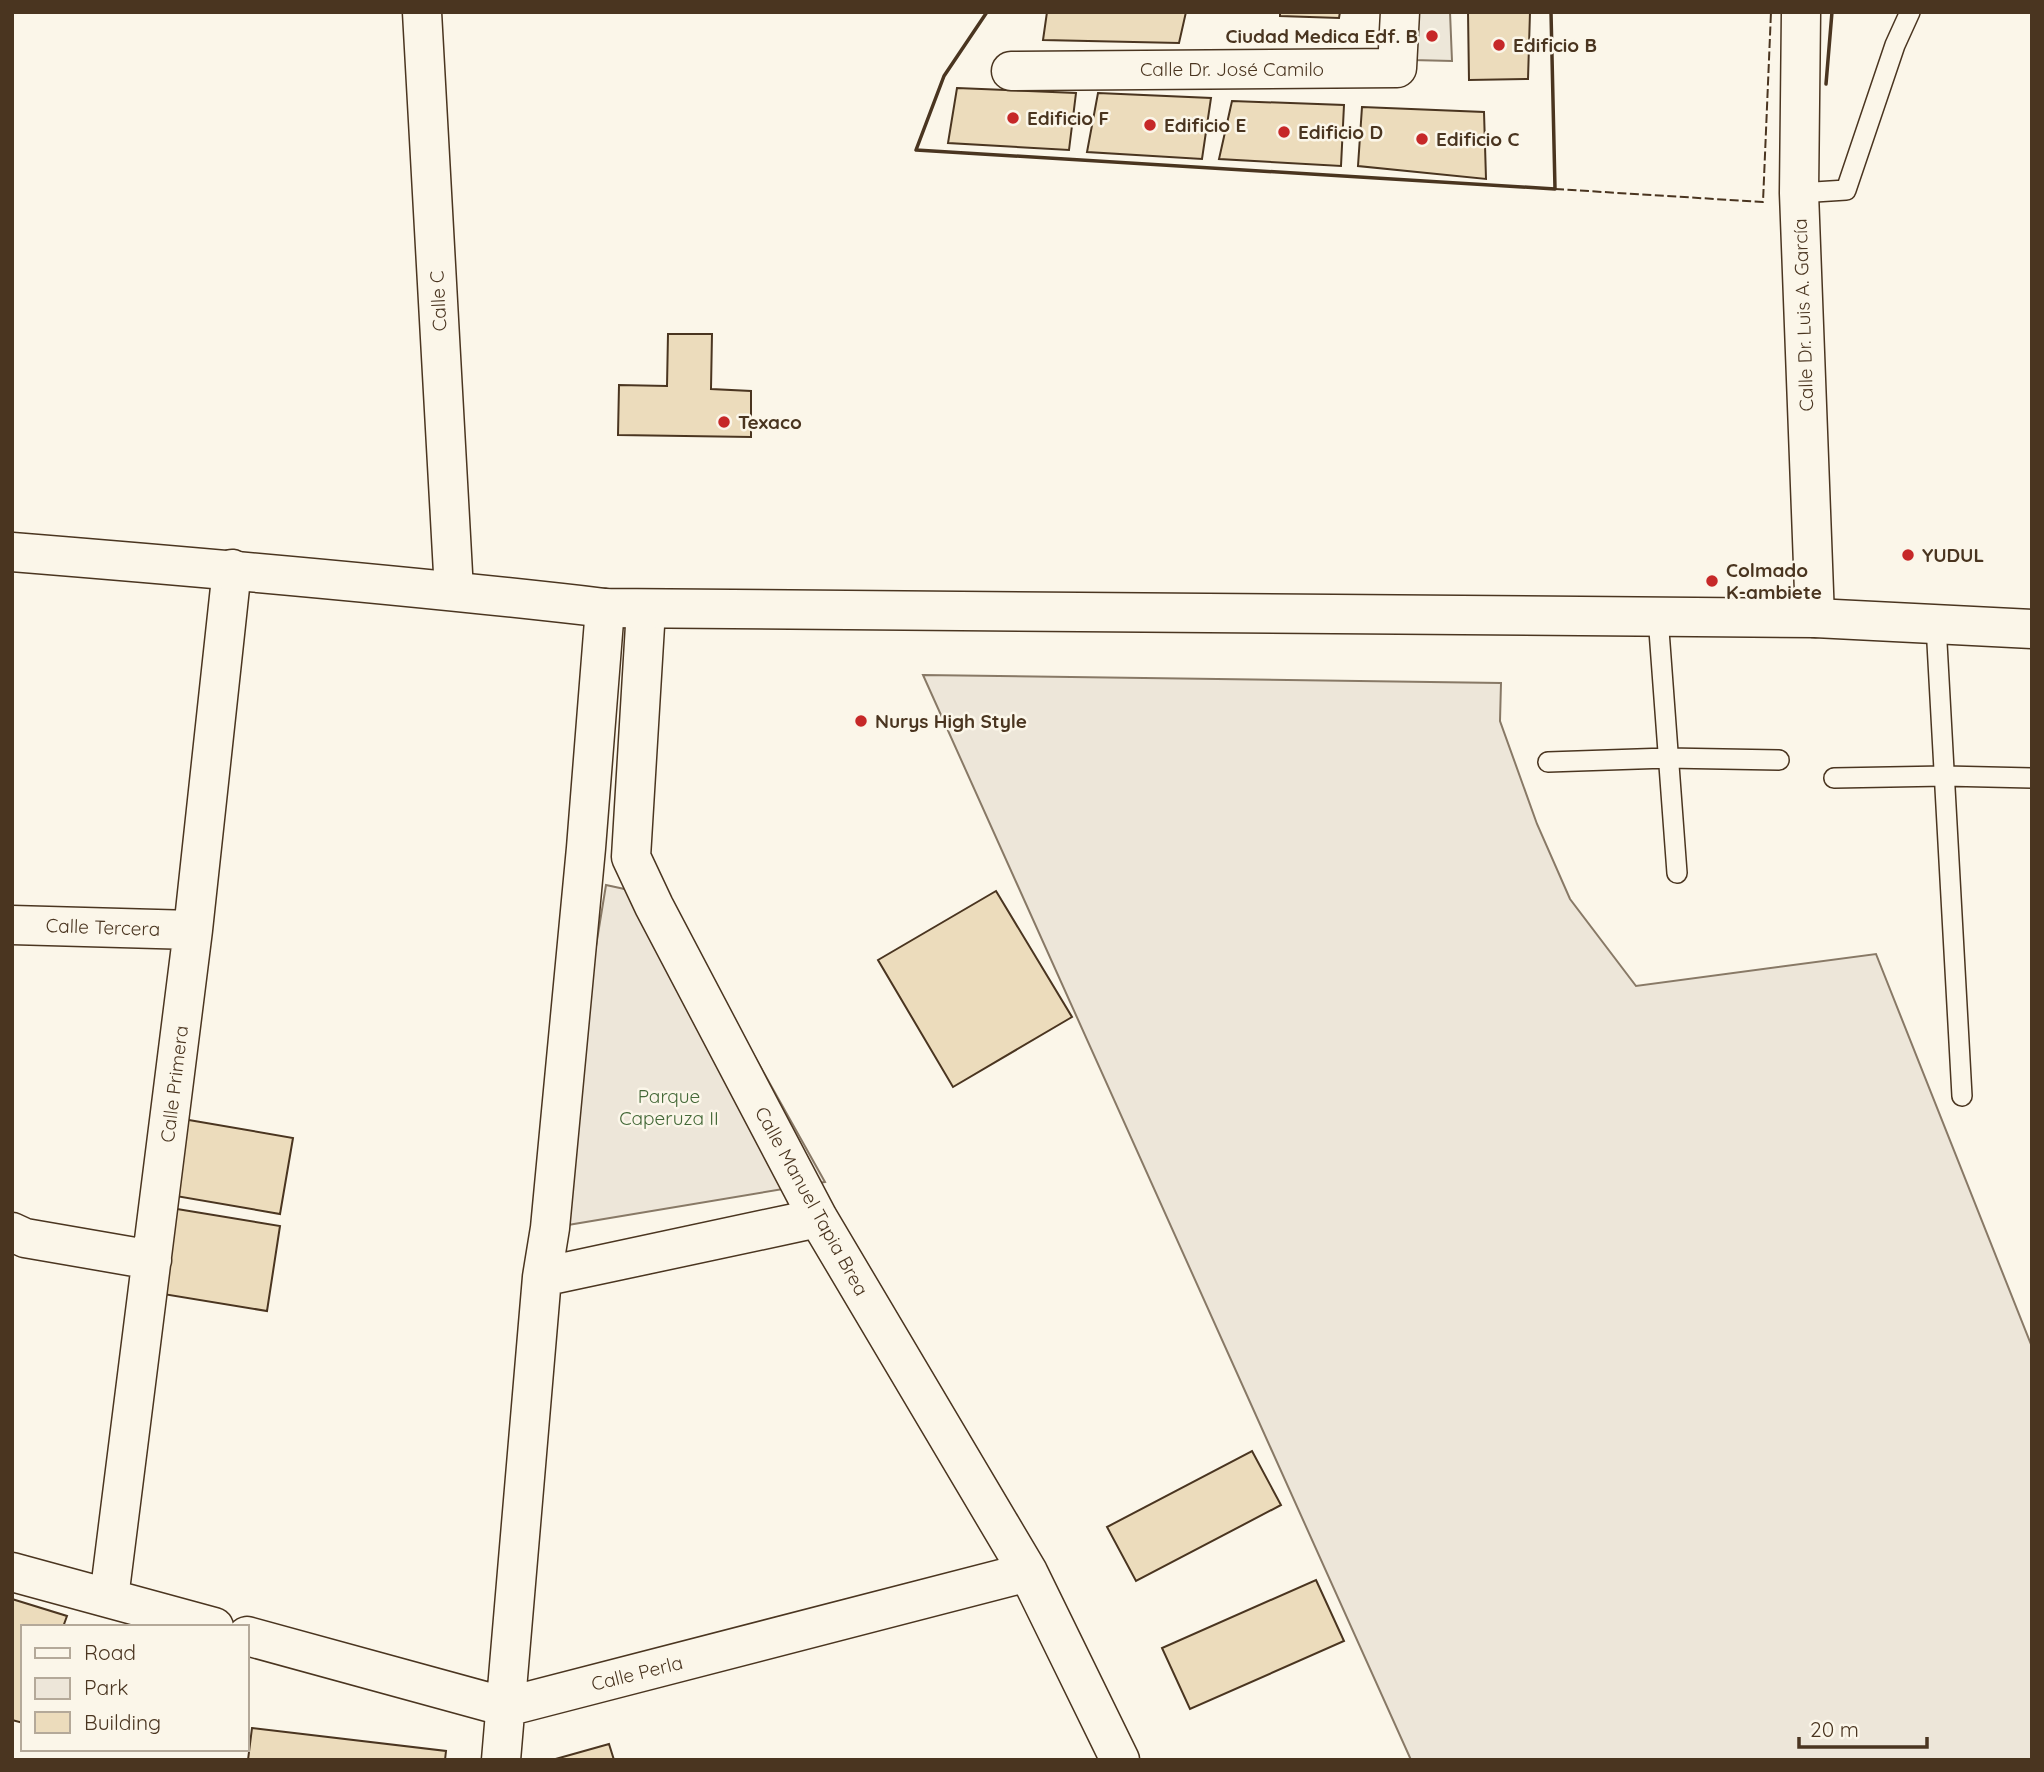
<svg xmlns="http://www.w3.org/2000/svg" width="2044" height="1772" viewBox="0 0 2044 1772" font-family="Quicksand,sans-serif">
<rect width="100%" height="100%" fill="#fbf6e9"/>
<path fill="#ede6d9" stroke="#887966" stroke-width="2" d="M923 675 1501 683 1500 721 1537 824 1570 899 1636 986 1876 954 2032 1347V1760H1411Z
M606 885 666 898 825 1182 550 1228Z"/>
<path fill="#ede7d9" stroke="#887966" stroke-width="2" d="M1413 12H1450L1452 61 1412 60Z"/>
<path fill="#ecdcbc" stroke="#4a3520" stroke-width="2" d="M1047 12H1186L1179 43 1043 40Z
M1280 12H1340L1339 18 1280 16Z
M1468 12H1530L1528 79 1469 80Z
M957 88 1076 93 1069 150 948 143Z
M1098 93 1211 98 1202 159 1087 152Z
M1232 101 1344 105 1341 166 1219 159Z
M1362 107 1484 112 1486 179 1358 166Z
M668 334H712L711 389 751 391V437L618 435 619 385 667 386Z
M996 891 1072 1017 953 1087 878 960Z
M183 1119 293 1138 280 1214 170 1195Z
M171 1208 280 1226 267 1311 157 1293Z
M1252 1451 1281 1505 1136 1581 1107 1527Z
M1316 1580 1344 1641 1190 1709 1162 1648Z
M12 1599 67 1616 63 1627H23V1723L12 1720Z
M252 1728 446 1751 445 1760H248Z
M609 1744 614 1760H552Z"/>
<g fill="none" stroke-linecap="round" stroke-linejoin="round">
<g stroke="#4a3520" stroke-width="22">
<path id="lane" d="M1799 193 1846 190 1895 45 1910 12
M1658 617 1677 873
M1936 625 1962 1096
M1548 762 1667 758 1779 760
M1834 778 1945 776 2032 778"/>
</g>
<g stroke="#4a3520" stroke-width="41">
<path id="street" d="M422 12 454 591
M1801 12 1799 193 1815 618
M1011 71 1397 68 1400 12
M646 609 631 857 654 906 818 1218 1028 1572 1120 1760
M12 925 193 930
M12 1232 25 1238 152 1260
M542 1277 818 1218
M12 1572 214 1627
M109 1598 193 930 232 569
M247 1636 506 1707 1028 1572
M501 1760 542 1277 550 1228 586 848 605 608"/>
</g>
<g stroke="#4a3520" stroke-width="41">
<path id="primary" d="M12 552C210 568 408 585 605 608L1815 618 2032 629"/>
</g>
<use href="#lane" stroke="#fbf6e9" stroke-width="19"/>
<use href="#street" stroke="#fbf6e9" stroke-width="38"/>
<use href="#primary" stroke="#fbf6e9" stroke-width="38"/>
<path stroke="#4a3520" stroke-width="2" stroke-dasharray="9 3.5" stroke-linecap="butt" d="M1555 189 1763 202 1771 12"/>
<path stroke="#4a3520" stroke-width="3.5" d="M987 12 944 76 916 150 1555 189 1551 12
M1826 84 1832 12"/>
</g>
<g fill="#c62828" stroke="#fbf6e9" stroke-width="2.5">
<circle cx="1432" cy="36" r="7"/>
<circle cx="1499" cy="45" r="7"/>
<circle cx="1013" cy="118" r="7"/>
<circle cx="1150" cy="125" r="7"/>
<circle cx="1284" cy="132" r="7"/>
<circle cx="1422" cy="139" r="7"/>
<circle cx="724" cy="422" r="7"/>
<circle cx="1908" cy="555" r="7"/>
<circle cx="1712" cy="581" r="7"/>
<circle cx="861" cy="721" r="7"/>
</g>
<g text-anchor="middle" stroke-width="5" stroke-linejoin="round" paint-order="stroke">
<g font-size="19" font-weight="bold" fill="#4a3520" stroke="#fbf6e9" text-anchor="start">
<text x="1418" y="43" text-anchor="end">Ciudad Medica Edf. B</text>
<text x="1513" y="52">Edificio B</text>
<text x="1027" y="125">Edificio F</text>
<text x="1164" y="132">Edificio E</text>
<text x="1298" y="139">Edificio D</text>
<text x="1436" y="146">Edificio C</text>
<text x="738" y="429">Texaco</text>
<text x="1922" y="562">YUDUL</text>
<text x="1726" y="577">Colmado<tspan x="1726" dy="22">K-ambiete</tspan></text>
<text x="875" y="728">Nurys High Style</text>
</g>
<g font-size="19" fill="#4a3520" stroke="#fbf6e9">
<text x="1232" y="76">Calle Dr. José Camilo</text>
<text transform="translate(438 301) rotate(-93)" y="7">Calle C</text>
<text transform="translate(1803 315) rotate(-92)" y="7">Calle Dr. Luis A. García</text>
<text transform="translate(103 927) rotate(2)" y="7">Calle Tercera</text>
<text transform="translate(174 1084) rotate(-83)" y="7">Calle Primera</text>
<text transform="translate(812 1201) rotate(61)" y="7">Calle Manuel Tapia Brea</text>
<text transform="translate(637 1673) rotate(-14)" y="7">Calle Perla</text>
</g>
<g font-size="19" fill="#436837" stroke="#fbf6e9">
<text x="669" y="1103">Parque<tspan x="669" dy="22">Caperuza II</tspan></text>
</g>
</g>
<rect width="2044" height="1772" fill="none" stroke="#4a3520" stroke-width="28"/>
<rect x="21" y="1625" width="228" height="126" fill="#fbf6e9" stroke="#b4a999" stroke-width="2"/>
<rect x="35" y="1648" width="35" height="10" fill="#fbf6e9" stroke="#b4a999" stroke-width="2"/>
<text x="84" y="1660" font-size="21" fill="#4a3520">Road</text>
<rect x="35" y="1678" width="35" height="21" fill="#ede6d9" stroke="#b4a999" stroke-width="2"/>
<text x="84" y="1695" font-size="21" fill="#4a3520">Park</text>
<rect x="35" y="1712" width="35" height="21" fill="#ecdcbc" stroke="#b4a999" stroke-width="2"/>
<text x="84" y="1730" font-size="21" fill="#4a3520">Building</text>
<path d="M1799 1737v10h128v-10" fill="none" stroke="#4a3520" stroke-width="3.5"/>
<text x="1810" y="1737" font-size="21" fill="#4a3520" stroke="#fbf6e9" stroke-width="5" paint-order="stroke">20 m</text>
</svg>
